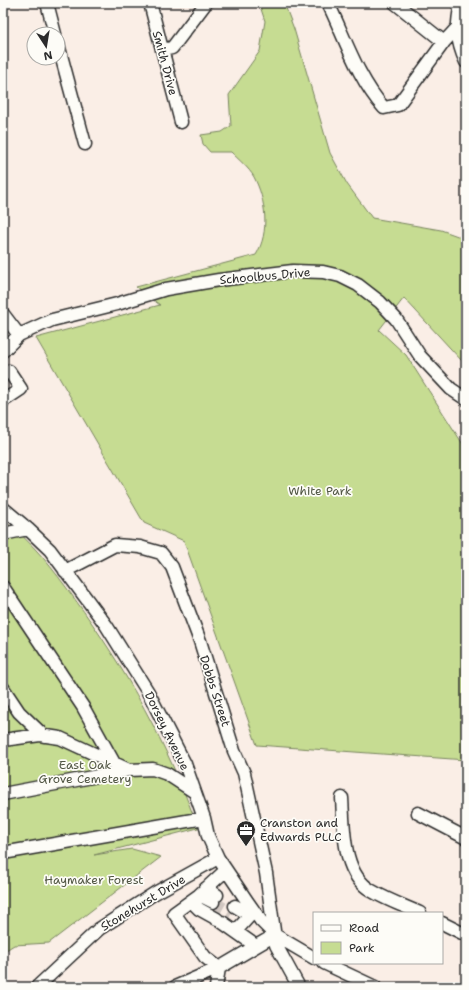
<svg xmlns="http://www.w3.org/2000/svg" width="469" height="990" viewBox="0 0 469 990" font-family="'Shantell Sans',sans-serif">
<rect width="100%" height="100%" fill="#faeee6"/>
<filter id="ink" filterUnits="userSpaceOnUse"><feTurbulence type="fractalNoise" baseFrequency=".025" numOctaves="2"/><feDisplacementMap in="SourceGraphic" scale="8" xChannelSelector="R" yChannelSelector="G"/><feConvolveMatrix kernelMatrix="1 2 1 2 8 2 1 2 1" color-interpolation-filters="sRGB"/></filter>
<g filter="url(#ink)">
<path fill="#c6dc92" stroke="#78845e" d="M259 3H284L294 29 330 153 347 184 372 218 441 230 466 239V361H462L404 298 379 330 406 355 466 449V641L464 647 466 648V760L257 745 184 541 144 523 36 338 160 305 136 287 256 255C270 232 266 200 254 177 249 168 238 159 231 152H210L203 144 201 135 222 132 231 126 229 95 260 51 265 21Z
M3 520C32 541 53 569 74 598 126 669 168 745 198 828L94 855 132 849 161 857 49 943 14 945 3 952Z"/>
<g fill="none" stroke-linecap="round" stroke-linejoin="round">
<path stroke="#d1c7c1" stroke-width="12" stroke-dasharray="12 6" stroke-linecap="butt" d="M213 902 232 913"/>
<g stroke="#2b2b2b" stroke-width="15">
<path id="minor" d="M47 3 55 34
M150 3 181 122
M328 3C345 38 358 79 384 108L398 105 444 42 456 29
M395 3 444 42
M461 3C456 27 456 40 466 62
M58 44 85 144
M162 50 172 48 206 3
M3 314 19 335
M3 351 19 335 52 320 117 304 166 289 219 280 293 271 323 272 340 276 358 285 380 302 396 319 420 356 451 389 466 399
M3 374 9 371 21 389 3 401
M3 508 28 529 50 550 106 625 148 692 185 764 204 818 208 836 218 858 247 901 261 921 275 935 314 958
M3 534 28 529
M65 571 115 545 140 547 161 553 172 567 200 641 234 751 244 773 266 873 276 945 299 987
M3 587 83 707 114 763
M3 688 19 712 44 736
M3 740 40 735 60 738 129 770 153 769 167 774 193 791
M3 794 129 770
M342 798C344 829 342 874 372 891 387 900 404 906 420 913
M418 813 466 838
M3 853 204 818
M206 888 217 895
M199 895 213 902
M191 901 199 909 217 919
M235 906 250 915
M222 922 256 946
M442 923 466 935
M236 931 254 911
M324 963 375 987
M37 987 99 929 155 893 218 858
M175 987 219 968 275 935
M216 987 219 968 205 957 174 913 199 895 226 870"/>
</g>
<use href="#minor" stroke="#fdfcf7" stroke-width="12"/>
</g>
</g>
<defs>
<g id="office-pin" transform="scale(1)"><path d="M0 17L-7.5 6A9.5 9.5 0 1 1 7.5 6Z" fill="#2b2b2b" stroke="#fdfcf7"/><path d="M-6-3h4V-5.5h4V-3h4V5H-6ZM-1-4.5V-3h2v-1.5ZM-6 0V1H6V0Z" fill="#fff"/></g>
</defs>
<g fill-rule="evenodd">
<use href="#office-pin" x="246" y="830"/>
</g>
<g text-anchor="middle" stroke-width="3.5" stroke-linejoin="round" paint-order="stroke">
<g font-size="12" fill="#2b2b2b" stroke="#fdfcf7">
<text transform="translate(165 63) rotate(75)" y="4">Smith Drive</text>
<text transform="translate(265 276) rotate(-5)" y="4">Schoolbus Drive</text>
<text transform="translate(215 691) rotate(72)" y="4">Dobbs Street</text>
<text transform="translate(167 731) rotate(64)" y="4">Dorsey Avenue</text>
<text transform="translate(143 903) rotate(-31)" y="4">Stonehurst Drive</text>
</g>
<g font-size="12" fill="#525745" stroke="#fdfcf7">
<text x="320" y="495">White Park</text>
<text x="85" y="769">East Oak<tspan x="85" dy="14">Grove Cemetery</tspan></text>
<text x="94" y="884">Haymaker Forest</text>
</g>
<g font-size="12" fill="#2b2b2b" stroke="#fdfcf7" text-anchor="start">
<text x="260" y="827">Cranston and<tspan x="260" dy="14">Edwards PLLC</tspan></text>
</g>
</g>
<rect width="469" height="990" fill="none" stroke="#fdfcf7" stroke-width="16"/>
<rect x="8" y="8" width="453" height="974" fill="none" stroke="#2b2b2b" stroke-width="1.5" filter="url(#ink)"/>
<rect x="313" y="912" width="130" height="52" fill="#fdfcf7" stroke="#a9a8a5"/>
<rect x="321" y="925" width="20" height="6" fill="#fdfcf7" stroke="#a9a8a5"/>
<text x="349" y="932" font-size="12" fill="#2b2b2b">Road</text>
<rect x="321" y="942" width="20" height="12" fill="#c6dc92" stroke="#a9a8a5"/>
<text x="349" y="952" font-size="12" fill="#2b2b2b">Park</text>
<g transform="translate(46 46) rotate(168)"><circle r="19" fill="#fdfcf7" stroke="#a9a8a5"/>
<path d="M0-3L7 15L0 10L-7 15Z" fill="#2b2b2b"/>
<text y="-6" font-size="11" font-weight="bold" text-anchor="middle" fill="#2b2b2b">N</text>
</g>
</svg>
